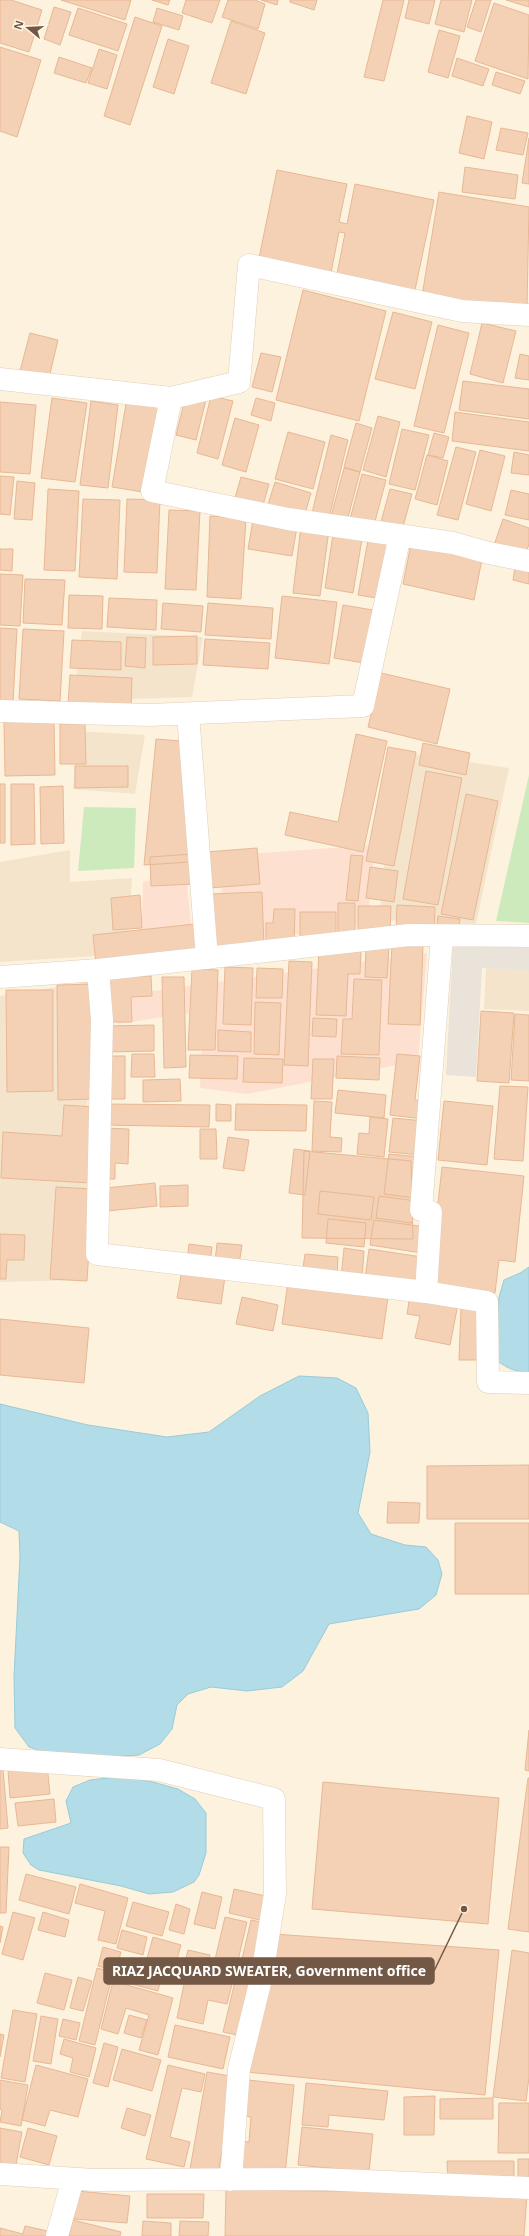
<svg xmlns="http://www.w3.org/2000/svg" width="529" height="2236" viewBox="0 0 529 2236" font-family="'Noto Sans',sans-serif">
<rect width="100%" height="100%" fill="#fdf2dd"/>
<path fill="#f5e4cc" d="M82 631 203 637 192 697 73 701Z
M77 731 145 735 135 794 73 789Z
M395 751 509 768 476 924 379 920Z
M70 850V882L132 878 127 954 0 962V862Z
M486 968 529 971V1011L484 1009Z
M88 982 86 1280 0 1282V996Z"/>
<path fill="#fee0d0" d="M375 845 367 926 225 943 219 856Z
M186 874 193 945 141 949 143 882Z
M427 953 418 1061 247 1094 200 1088 203 1011 118 1024 117 996Z"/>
<path fill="#eae3da" d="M453 943 529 948V971L482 968 476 1077 446 1075Z"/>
<path fill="#cdeabc" d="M529 775V923L496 921Z
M84 807 136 808 134 868 78 871Z"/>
<path fill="#b2dce7" stroke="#98ccd9" d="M529 1267V1372C515 1372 506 1368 495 1359L499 1297 504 1280 520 1273Z
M299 1376 337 1378 356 1388 368 1413 370 1452 358 1513 371 1534 405 1545 426 1547 438 1560 442 1574 436 1595 419 1609 329 1624 303 1671 282 1687 247 1691 211 1687 188 1694 177 1705 172 1729 160 1744 139 1755 94 1758 50 1754 29 1747 15 1728 14 1677 20 1556 19 1531 0 1522V1404L88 1425 167 1437 209 1432 260 1396Z
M117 1777 149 1781 178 1789 195 1799 206 1813V1853L199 1875 194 1882 173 1892 149 1894 121 1886 39 1870 31 1865 23 1853 24 1839 71 1823 66 1801 73 1787 90 1780Z"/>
<path fill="#f4d1b4" stroke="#e7b894" d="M0 0H11L42 10 29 52 0 43Z
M61 0H131L125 20Z
M152 0H170L168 5Z
M186 0H220L212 23 182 13Z
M228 0H255L265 4 258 29 222 17Z
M261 0H278L277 5Z
M290 0H317L314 10 290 2Z
M383 0H404L384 81 364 77Z
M409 0H435L429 24 405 18Z
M441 0H472L464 32 435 24Z
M476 0H491L481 32 467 27Z
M506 0H529V7Z
M494 3 529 15 528 79 475 61Z
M54 7 71 12 60 45 44 39Z
M78 8 127 24 118 51 69 35Z
M157 8 183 16 179 30 153 22Z
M135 17 162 26 130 125 104 116Z
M231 21 265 33 246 94 211 83Z
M439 30 460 36 448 78 428 72Z
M168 39 189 46 174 94 153 87Z
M0 47 41 60 17 137 0 131Z
M99 49 117 55 107 89 88 83Z
M59 57 92 68 86 83 54 73Z
M457 58 489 69 483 86 452 76Z
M496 72 525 81 520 94 492 85Z
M467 116 492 122 484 159 459 153Z
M501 128 528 133 523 155 496 150Z
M529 138V184L522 183Z
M465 167 518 175 515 199 462 192Z
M277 170 347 184 339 222 347 224 355 184 434 200 415 290 337 274 345 233 339 232 331 273 259 258Z
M439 192 529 207 527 308 422 296Z
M303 290 386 311 359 421 276 400Z
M393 312 432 322 415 389 375 379Z
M482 323 516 331 503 383 470 374Z
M438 325 469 333 444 433 414 426Z
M30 333 58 340 49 378 20 371Z
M261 353 281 357 272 392 252 387Z
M520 354 529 356V380L515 378Z
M463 381 529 389V419L459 410Z
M186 395 206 400 196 440 176 435Z
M211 396 233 401 218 459 197 453Z
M52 398 87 403 75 482 41 478Z
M127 398 164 404 149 493 112 487Z
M256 398 275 403 271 421 251 415Z
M91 401 118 405 108 488 80 485Z
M0 402 36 405 30 474 0 472Z
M455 412 529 422V451L452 441Z
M378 416 400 422 386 477 363 470Z
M235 418 259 425 246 472 222 465Z
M356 423 372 428 360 472 344 467Z
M402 429 429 435 415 490 389 484Z
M288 432 325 442 313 489 275 479Z
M434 433 449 437 443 458 428 455Z
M331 435 348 440 328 522 311 517Z
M456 447 476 452 458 520 437 515Z
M480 450 505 456 491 511 466 504Z
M514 452 529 455V475L511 473Z
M427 455 448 461 437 505 415 499Z
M344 468 360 472 346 525 330 520Z
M362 474 386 480 373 529 349 523Z
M0 476 14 477 10 515 0 514Z
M241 477 269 484 261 512 233 505Z
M17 481 35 483 32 520 14 519Z
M275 482 311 493 303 521 266 511Z
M48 489 79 491 75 571 44 570Z
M390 489 412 494 401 534 379 529Z
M511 490 529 494V520L505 515Z
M83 499 120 500 117 579 79 577Z
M127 499 160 500 157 573 124 572Z
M169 510 200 511 196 590 165 589Z
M210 516 246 518 241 599 207 597Z
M503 519 529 528V544L523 562 492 551Z
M253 520 297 527 292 556 248 549Z
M301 526 329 530 320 596 293 593Z
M333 534 362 539 353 593 325 588Z
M369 535 395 540 383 599 358 595Z
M412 539 483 554 474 600 403 584Z
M0 549H13L12 571 0 570Z
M516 561 529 564V584L513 580Z
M0 574 23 575 20 626 0 625Z
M25 579 65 580 62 625 23 623Z
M69 595 103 596 102 629 68 628Z
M282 596 337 602 329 664 275 658Z
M109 598 157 600 156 630 107 627Z
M163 603 203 606 201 632 161 629Z
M208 603 273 608 271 639 205 635Z
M343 605 379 611 370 664 334 658Z
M0 628 17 629 13 703 0 702Z
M23 629 64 631 60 701 19 699Z
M197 636V664L153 665V637Z
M127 637 146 638 145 668 125 666Z
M205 639 270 643 268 669 203 665Z
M72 640 121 642V670L70 668Z
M381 673 450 689 437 744 368 727Z
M70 675 132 678 131 708 68 705Z
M4 722H54L55 775 5 776Z
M60 724H85L86 764H60Z
M356 734 387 741 363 852 285 835 290 812 338 822Z
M156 739 181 741 190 862 144 865Z
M423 743 470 753 466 775 419 765Z
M388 747 416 752 394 866 366 861Z
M75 766H128V787L75 788Z
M426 771 462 778 438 905 403 899Z
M0 784H5V843H0Z
M11 784H34L35 844 11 845Z
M63 786 64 843 41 844 40 787Z
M466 794 498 801 473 920 441 914Z
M257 848 260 884 209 888 206 852Z
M192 854 194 884 151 886 150 857Z
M351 855 363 856 358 901 346 900Z
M370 867 398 871 394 902 366 898Z
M262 892 264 947 211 949 210 894Z
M140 895 142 928 113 930 111 898Z
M338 903H355V936H338Z
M397 905 435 907 434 932 396 930Z
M358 906H391L390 933H358Z
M274 909H295L294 947H266V923H273Z
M300 912H336V938H300Z
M438 916 460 919 458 934 436 931Z
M195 924 198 953 96 964 93 935Z
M392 944 423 945 420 1025 388 1024Z
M366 947H389L387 978 365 977Z
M319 949 361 951 360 974H348L346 1016 316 1015Z
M289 961 312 962 308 1066 284 1065Z
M225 967 253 968 251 1025 223 1024Z
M257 968 283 969 282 998H256Z
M192 969 218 970 215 1050H188Z
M151 976 152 996 131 997 132 1022H109L108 977Z
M162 977H184L186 1067 164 1068Z
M354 979 382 980 379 1055 341 1054 343 1019H352Z
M95 984 96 1099 58 1100 57 985Z
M6 990H53V1091L7 1092Z
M255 1002 281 1003 279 1055 254 1054Z
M481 1011 514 1013 509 1083 477 1081Z
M515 1014 529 1015V1081L511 1080Z
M313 1018 337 1019 336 1037 312 1036Z
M154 1025V1051L108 1052 107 1026Z
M218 1030 251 1032V1052L218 1051Z
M132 1054H154L155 1077H131Z
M397 1054 420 1056 415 1100 425 1101 423 1119 390 1115Z
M190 1055 238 1056 237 1079 189 1078Z
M107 1056H125V1099H108Z
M337 1056 380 1058 379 1080 336 1078Z
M244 1058 283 1059 282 1083 243 1082Z
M313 1059H334L332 1099H311Z
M180 1079 181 1101 143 1102V1080Z
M500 1086 528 1087 523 1161 494 1159Z
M338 1090 386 1095 384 1118 335 1113Z
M314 1101 332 1102 330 1137 342 1138 341 1152 312 1151Z
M444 1101 493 1106 487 1165 438 1160Z
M104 1104 210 1105 209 1127 103 1125Z
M216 1104 231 1105V1121H216Z
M236 1104 307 1105 306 1131 235 1130Z
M64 1105 95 1107 91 1183 1 1178 3 1132 62 1136Z
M370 1117 388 1119 384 1157 357 1154 359 1133 369 1134Z
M393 1118 424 1121 421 1155 389 1152Z
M104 1128 129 1129 128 1164 115 1163V1179H103Z
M200 1129H216L217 1159H200Z
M228 1137 249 1140 244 1171 223 1168Z
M294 1149 310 1151 305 1195 289 1193Z
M304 1151 411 1161 413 1239 302 1238Z
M389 1154 421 1157 416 1198 384 1194Z
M442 1167 524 1176 515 1262 499 1260 495 1293 429 1285Z
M155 1183 157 1206 107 1211 105 1188Z
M188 1185V1206L160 1207V1186Z
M56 1187 93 1189 87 1281 50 1279Z
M320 1191 374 1197 371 1220 318 1214Z
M379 1196 416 1201 412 1223 376 1218Z
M328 1219 366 1223 364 1247 326 1243Z
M374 1220 426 1227 422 1253 370 1245Z
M0 1234 25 1235 24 1260H7L6 1279H0Z
M217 1243 242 1245 239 1265 215 1262Z
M189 1244 212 1247 210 1262 187 1260Z
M344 1248 364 1251 362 1280 341 1278Z
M369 1249 422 1257 417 1288 365 1279Z
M305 1254 338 1257 337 1278 302 1275Z
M182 1270 225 1277 221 1304 177 1298Z
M288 1282 388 1297 382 1339 282 1324Z
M410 1295 458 1304 450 1345 415 1338 420 1316 407 1314Z
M242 1297 278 1305 273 1331 236 1324Z
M461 1308H484L482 1360H459Z
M0 1319 89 1328 84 1383 0 1375Z
M529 1465V1519H427V1466Z
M388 1502 420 1503 419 1523H387Z
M455 1523H529V1594H455Z
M529 1730V1771L525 1770Z
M47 1765 50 1794 10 1798 8 1770Z
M0 1769H3L8 1828 0 1829Z
M528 1778H529V1932L508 1929Z
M323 1782 499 1798 488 1924 312 1909Z
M54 1799 56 1822 18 1826 15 1803Z
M0 1847H9L6 1913H0Z
M26 1874 76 1887 69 1914 19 1900Z
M80 1884 128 1898 116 1944 98 1940 105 1911 75 1903Z
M234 1889 270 1897 264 1921 229 1913Z
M202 1892 222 1897 215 1929 194 1924Z
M133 1902 169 1912 162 1936 126 1926Z
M176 1904 190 1909 184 1934 169 1930Z
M13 1912 35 1918 23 1960 2 1954Z
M43 1912 69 1920 65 1937 38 1930Z
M225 1917 247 1922 235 1973 213 1968Z
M251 1920 266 1923 256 1967 241 1964Z
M0 1926 3 1927 0 1943Z
M122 1930 147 1937 143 1955 117 1948Z
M274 1934 499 1950 485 2095 246 2072Z
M153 1937 181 1945 173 1974 145 1966Z
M103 1947 121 1952 116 1971 98 1966Z
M188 1950 210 1955 207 1972 184 1967Z
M512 1950 529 1953V2077L526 2101 493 2097Z
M121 1964 162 1975 158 1991 116 1980Z
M97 1968 113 1972 95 2045 79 2041Z
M187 1970 233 1980 227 2004 208 2000 203 2024 177 2018Z
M45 1973 72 1980 64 2010 37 2003Z
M237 1973 256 1977 242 2036 223 2032Z
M78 1977 92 1981 83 2011 70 2008Z
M113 1981 173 1998 158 2055 139 2050 149 2015 126 2008 118 2034 101 2029Z
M13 2010 37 2014 25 2082 1 2078Z
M129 2015 147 2020 141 2038 124 2033Z
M41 2016 58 2019 51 2064 33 2061Z
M63 2019 80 2023 76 2040 59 2036Z
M175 2025 230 2037 223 2069 168 2057Z
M0 2034 4 2035 0 2057Z
M64 2039 96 2048 89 2077 70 2072 73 2058 60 2054Z
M104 2043 118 2047 108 2087 93 2083Z
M122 2049 161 2060 152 2091 113 2080Z
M36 2065 88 2079 78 2117 50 2110 45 2126 22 2120Z
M168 2065 205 2074 201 2092 182 2088 170 2137 190 2142 184 2167 146 2159Z
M207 2072 235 2077 218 2174 190 2169Z
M0 2080 28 2085 21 2126 0 2122 2 2110 0 2109Z
M248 2080 294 2085 285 2175 239 2171 242 2141 249 2142 251 2117 244 2116Z
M306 2083 388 2091 384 2120 329 2115 328 2127 302 2125Z
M435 2096 434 2135H404V2097Z
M493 2098V2119H440V2099Z
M499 2103H529V2153H498Z
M127 2108 151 2115 145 2136 121 2128Z
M302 2127 373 2134 369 2172 298 2165Z
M0 2128 22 2132 15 2170 0 2167Z
M28 2128 57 2136 49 2165 20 2157Z
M518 2159H529V2183H518Z
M447 2161H514V2181H448Z
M226 2190 527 2193 524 2236H225Z
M77 2191 130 2196 127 2223 74 2219Z
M147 2194H204L203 2218H147Z
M73 2220 121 2232 120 2236H69Z
M143 2221 171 2223V2236H142Z
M180 2221 209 2222 208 2236H179Z
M25 2226 52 2232 51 2236H0V2228L23 2234Z"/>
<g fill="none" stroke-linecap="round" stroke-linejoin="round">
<g stroke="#e1ceba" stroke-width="23">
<path id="minor" d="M0 379 171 398 152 491 288 519 453 543 489 553 529 561
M171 398 239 382 249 265 462 311 529 315
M0 711 150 715 363 706 400 535
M188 714 207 958
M98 970 102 1020 97 1254 426 1292 487 1302 488 1382 529 1383
M0 977 98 970 409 935 529 936
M426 1292 431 1212 421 1210 442 936
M0 1759 159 1770 274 1799 275 1894 262 1975 239 2069 231 2180
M0 2174 94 2180 318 2179 529 2188
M57 2236 73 2179"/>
</g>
<use href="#minor" stroke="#fff" stroke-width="22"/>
</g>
<path fill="none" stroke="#735845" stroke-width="1.5" d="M464 1909L434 1971"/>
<circle fill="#735845" stroke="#fff6e5" stroke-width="1.5" cx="464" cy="1909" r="4"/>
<rect fill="#735845" stroke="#735845" stroke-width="1.5" x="104" y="1958" width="330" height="26" rx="4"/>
<g font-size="14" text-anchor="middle" font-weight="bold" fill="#fff">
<text x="269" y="1976">RIAZ JACQUARD SWEATER, Government office</text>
</g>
<g transform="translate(28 28) rotate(288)" stroke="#fff6e5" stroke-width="3" paint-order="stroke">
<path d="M0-3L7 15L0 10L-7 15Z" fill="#735845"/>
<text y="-6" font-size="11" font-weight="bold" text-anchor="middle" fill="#735845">N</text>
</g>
</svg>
